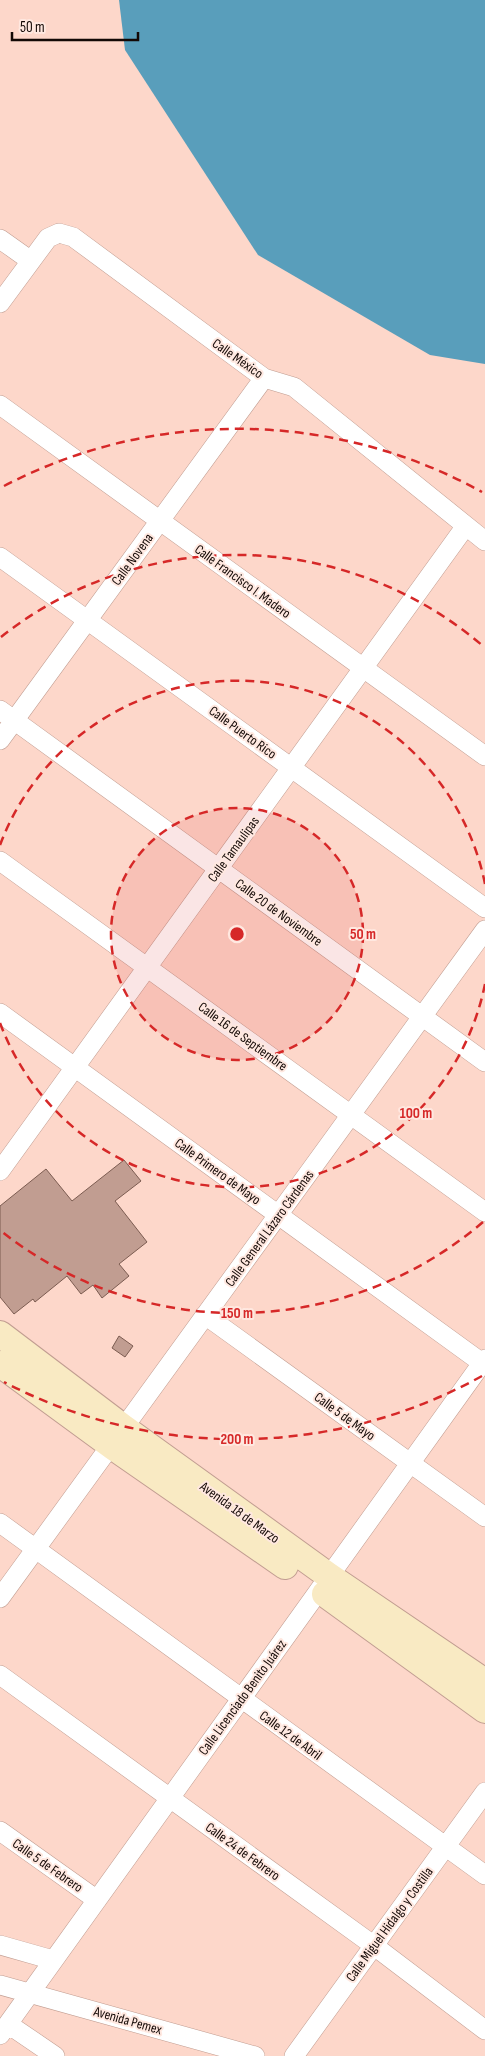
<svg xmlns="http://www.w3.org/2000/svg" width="485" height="2056" viewBox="0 0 485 2056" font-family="'Sofia Sans Condensed',sans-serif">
<rect width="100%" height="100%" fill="#fdd7ca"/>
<path fill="#599ebb" d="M119 0H485V364L430 355 258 255 125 50Z"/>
<path fill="#c19d91" stroke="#7c5c51" d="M124 1160 141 1181 115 1201 147 1242 119 1264 129 1276 102 1298 93 1285 81 1294 67 1276 35 1302 33 1299 14 1314 0 1297V1206L46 1169 72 1201Z
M119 1336 133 1346 125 1357 112 1348Z"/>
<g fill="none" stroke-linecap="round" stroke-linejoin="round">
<g stroke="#c19d91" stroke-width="20">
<path id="street" d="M0 239 31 261
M0 303 48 238 59 233 73 237 264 378 294 387 485 541
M0 405 485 756
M0 557 485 908
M0 710 485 1062
M0 740 264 378
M0 861 485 1212
M0 1013 485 1365
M0 1171 465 527
M205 1315 485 1517
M0 1523 485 1875
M0 1598 485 930
M0 1675 373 1945 485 2030
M0 1831 97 1900
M0 1945 53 1960
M0 1985 255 2056
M8 2024 55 2056
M0 2035 485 1359
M294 2056 485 1792"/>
</g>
<g stroke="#c19d91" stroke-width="28">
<path id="secondary" d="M0 1334 124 1428 329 1576 485 1682
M0 1364 112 1446 285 1566
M325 1594 485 1710"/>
</g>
<use href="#street" stroke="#fff" stroke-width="19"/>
<use href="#secondary" stroke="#f9eac3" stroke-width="26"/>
</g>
<circle cx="237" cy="934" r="126" fill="#d62828" fill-opacity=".12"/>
<g fill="none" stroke="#d62828" stroke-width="2.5" stroke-dasharray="9 6">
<circle cx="237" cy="934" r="126"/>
<path d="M485 984A253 253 0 0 1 0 1023M0 845A253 253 0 0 1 485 884"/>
<path d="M483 1222A379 379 0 0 1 1 1231M1 637A379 379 0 0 1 483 646"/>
<path d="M482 1376A505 505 0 0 1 4 1382M4 486A505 505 0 0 1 482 492"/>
</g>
<g text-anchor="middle" stroke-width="4" stroke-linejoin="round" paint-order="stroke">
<g font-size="14" fill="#130805" stroke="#ffe8e0">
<text transform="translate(238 358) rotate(35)" y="5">Calle México</text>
<text transform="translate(132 559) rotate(-54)" y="5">Calle Novena</text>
<text transform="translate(243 581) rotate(36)" y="5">Calle Francisco I. Madero</text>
<text transform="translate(243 732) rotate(36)" y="5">Calle Puerto Rico</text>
<text transform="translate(233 849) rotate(-54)" y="5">Calle Tamaulipas</text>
<text transform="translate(279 912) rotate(36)" y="5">Calle 20 de Noviembre</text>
<text transform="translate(243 1036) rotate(36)" y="5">Calle 16 de Septiembre</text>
<text transform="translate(218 1171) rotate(36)" y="5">Calle Primero de Mayo</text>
<text transform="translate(269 1228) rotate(-54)" y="5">Calle General Lázaro Cárdenas</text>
<text transform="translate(345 1416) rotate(36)" y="5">Calle 5 de Mayo</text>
<text transform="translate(240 1512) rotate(36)" y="5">Avenida 18 de Marzo</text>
<text transform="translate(242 1697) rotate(-54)" y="5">Calle Licenciado Benito Juárez</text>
<text transform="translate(291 1735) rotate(36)" y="5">Calle 12 de Abril</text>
<text transform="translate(243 1851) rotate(36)" y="5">Calle 24 de Febrero</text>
<text transform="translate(48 1865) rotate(35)" y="5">Calle 5 de Febrero</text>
<text transform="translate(389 1924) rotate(-54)" y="5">Calle Miguel Hidalgo y Costilla</text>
<text transform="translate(128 2020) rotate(16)" y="5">Avenida Pemex</text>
</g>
</g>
<circle cx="237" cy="934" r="8" fill="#d62828" stroke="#ffe8e0" stroke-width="2.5"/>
<g font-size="15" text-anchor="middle" font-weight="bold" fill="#d62828" stroke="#ffe8e0" stroke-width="4" stroke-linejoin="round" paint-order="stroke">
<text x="363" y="939">50 m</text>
<text x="416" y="1118">100 m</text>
<text x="237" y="1318">150 m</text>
<text x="237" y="1444">200 m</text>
</g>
<path d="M12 32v8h126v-8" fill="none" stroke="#130805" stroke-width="2.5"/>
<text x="20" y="32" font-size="15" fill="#130805" stroke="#ffe8e0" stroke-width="4" paint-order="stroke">50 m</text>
</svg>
